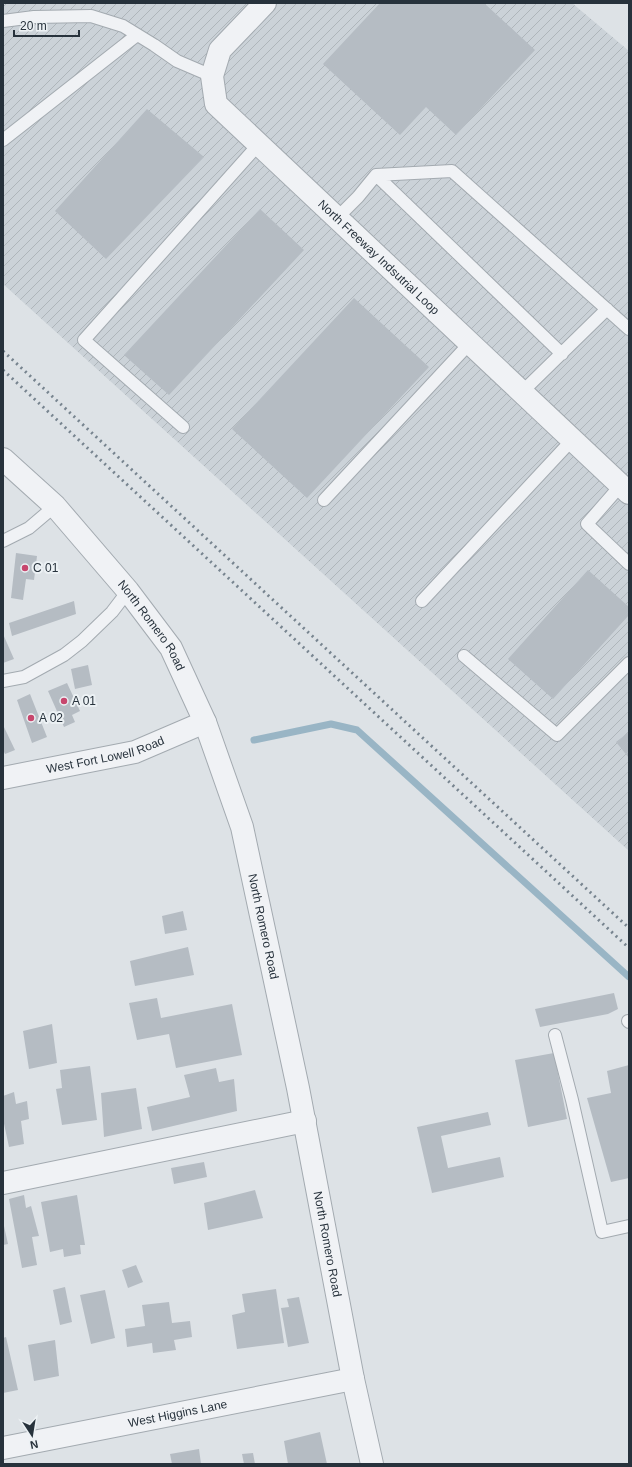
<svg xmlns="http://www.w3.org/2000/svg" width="632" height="1467" viewBox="0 0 632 1467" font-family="Helvetica,sans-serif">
<defs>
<pattern id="industrial-furrows" width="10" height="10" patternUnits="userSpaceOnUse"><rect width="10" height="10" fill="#cbd2d8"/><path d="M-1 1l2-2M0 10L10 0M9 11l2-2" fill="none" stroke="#aeb5ba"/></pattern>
</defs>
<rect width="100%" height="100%" fill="#dde2e6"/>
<path fill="url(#industrial-furrows)" d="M3 3H572L629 51V851L3 284Z"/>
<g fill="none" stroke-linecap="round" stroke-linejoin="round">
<path stroke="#99b5c5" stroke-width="7" d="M254 740 331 724 357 730 629 977"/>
</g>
<path fill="#b5bcc3" d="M380 3H484L535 50 456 135 426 107 400 135 323 64Z
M147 109 204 157 106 259 55 211Z
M260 209 304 250 169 395 124 355Z
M354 298 429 367 307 498 232 429Z
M16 553 37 556 34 580 26 579 23 600 11 598Z
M588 570 629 607V615L553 699 508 659Z
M74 601 76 614 12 636 9 623Z
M3 634 14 659 3 663Z
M88 665 92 685 75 689 71 669Z
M67 683 80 711 72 715 75 722 64 727 48 691Z
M30 694 47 737 32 743 17 700Z
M3 725 15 750 5 754 3 750Z
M629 732V758L616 742Z
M183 911 187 930 165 934 162 916Z
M188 947 194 975 135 986 130 961Z
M614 993 618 1009 608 1014 540 1027 535 1009Z
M157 998 161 1018 232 1004 242 1055 176 1068 169 1034 137 1040 129 1003Z
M52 1024 57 1063 29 1069 23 1031Z
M554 1053 567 1119 528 1127 515 1060Z
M629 1065V1178L611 1182 587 1098 611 1093 607 1071Z
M90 1066 97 1120 62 1125 56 1089 62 1088 60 1070Z
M216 1068 219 1082 234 1079 237 1111 152 1131 147 1107 190 1097 184 1075Z
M136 1088 142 1129 104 1137 101 1093Z
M14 1092 16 1104 27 1101 29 1119 21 1121 24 1144 9 1147 3 1119V1096Z
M488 1112 491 1125 441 1136 448 1168 500 1157 504 1177 432 1193 417 1127Z
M204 1162 207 1177 174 1184 171 1168Z
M255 1190 263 1218 208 1230 204 1203Z
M24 1195 26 1208 31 1206 39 1236 32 1237 37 1265 22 1268 9 1199Z
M77 1195 85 1245H80L81 1254 64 1257 63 1249 50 1252 41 1202Z
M3 1226H4L8 1244 3 1245Z
M136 1265 143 1282 128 1288 122 1270Z
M65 1287 72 1322 60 1325 53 1290Z
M276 1289 284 1343 237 1349 232 1315 245 1312 242 1294Z
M105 1290 115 1338 91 1344 80 1295Z
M299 1297 309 1343 288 1347 281 1308 289 1307 287 1299Z
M169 1302 172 1323 190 1321 192 1337 174 1340 176 1350 153 1353 152 1343 127 1347 125 1329 145 1326 142 1305Z
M6 1337 18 1390 3 1393V1338Z
M55 1340 59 1376 34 1381 28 1345Z
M320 1432 327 1464H288L284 1441Z
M199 1449 201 1464H172L170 1454Z
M253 1453 255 1464H244L242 1454Z"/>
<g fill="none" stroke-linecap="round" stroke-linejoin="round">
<g stroke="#a3aab0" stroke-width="14">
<path id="service" d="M3 21 34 17 91 16 123 26 154 45 177 61 212 76
M3 140 137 35
M376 175 562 354
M337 218 358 197 376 175 452 171 629 329
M522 392 607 309
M183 427 84 340 259 144
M621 485 587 524 629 564
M324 500 470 343
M3 541 29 528 55 506
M422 601 572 440
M464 656 557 735 629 663
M3 681 24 677 64 655 82 641 112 612 128 591
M628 1021 629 1022
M555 1035 572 1100 602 1232 629 1226"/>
</g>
<g stroke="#a3aab0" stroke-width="24">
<g id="minor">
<path id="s1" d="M265 3 220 50 212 76 216 104 629 493"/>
<path id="s2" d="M3 459 55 506 128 591 171 648 205 722 242 827 298 1088 353 1379 372 1464"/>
<path id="s3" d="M3 778 135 752 205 722"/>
<path d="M3 1183 305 1121"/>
<path id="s4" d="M3 1448 353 1379"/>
</g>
</g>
<use href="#service" stroke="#f0f2f5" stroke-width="12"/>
<use href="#minor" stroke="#f0f2f5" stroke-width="22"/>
<path stroke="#77848f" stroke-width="3" stroke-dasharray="2 4" stroke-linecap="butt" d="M3 351 629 928
M3 370 629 948"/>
</g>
<g fill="#c7466d" stroke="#ecf1f4" stroke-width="1.5">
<circle cx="25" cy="568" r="4"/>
<circle cx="64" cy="701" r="4"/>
<circle cx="31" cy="718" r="4"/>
</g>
<g text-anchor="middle" stroke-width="4" stroke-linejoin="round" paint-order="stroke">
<g font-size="12" fill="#27323c" stroke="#ecf1f4">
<text dy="4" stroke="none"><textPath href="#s1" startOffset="344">North Freeway Indsutrial Loop</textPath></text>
<text dy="4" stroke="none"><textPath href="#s2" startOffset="224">North Romero Road</textPath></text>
<text dy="4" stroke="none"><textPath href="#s3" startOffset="105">West Fort Lowell Road</textPath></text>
<text dy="4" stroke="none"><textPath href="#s2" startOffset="548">North Romero Road</textPath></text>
<text dy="4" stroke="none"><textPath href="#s2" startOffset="872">North Romero Road</textPath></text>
<text dy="4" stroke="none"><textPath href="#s4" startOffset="178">West Higgins Lane</textPath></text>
</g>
<g font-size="12" fill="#27323c" stroke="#ecf1f4" text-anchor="start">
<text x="33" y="572">C 01</text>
<text x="72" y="705">A 01</text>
<text x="39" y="722">A 02</text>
</g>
</g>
<rect width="632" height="1467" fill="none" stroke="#27323c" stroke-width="8"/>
<g transform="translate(32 1435) rotate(168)" stroke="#ecf1f4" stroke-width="3" paint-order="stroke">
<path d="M0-3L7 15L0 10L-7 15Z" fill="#27323c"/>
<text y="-6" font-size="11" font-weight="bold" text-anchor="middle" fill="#27323c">N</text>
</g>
<path d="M14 30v6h65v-6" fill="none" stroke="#27323c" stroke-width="2"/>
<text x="20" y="30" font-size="12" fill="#27323c" stroke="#ecf1f4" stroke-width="3" paint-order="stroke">20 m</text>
</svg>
